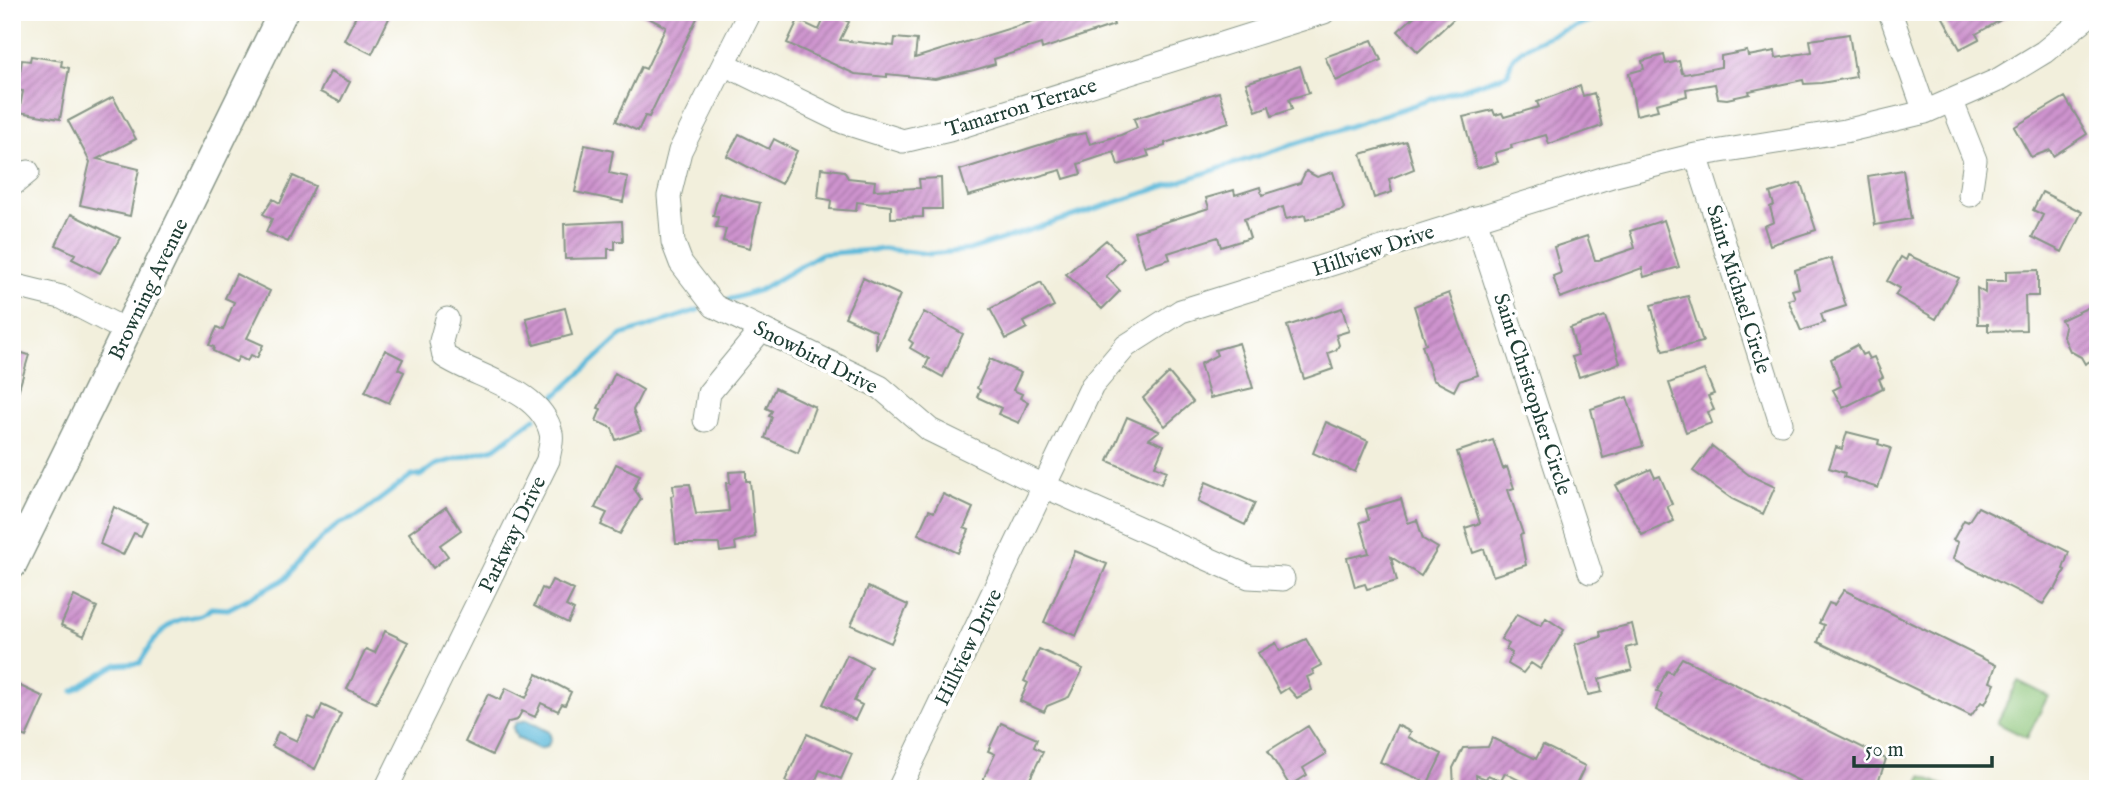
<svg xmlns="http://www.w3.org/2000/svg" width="2110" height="801" viewBox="0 0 2110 801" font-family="'IM FELL English',serif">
<defs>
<pattern id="building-hatch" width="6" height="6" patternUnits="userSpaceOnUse" patternTransform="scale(1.75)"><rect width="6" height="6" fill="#ce93ce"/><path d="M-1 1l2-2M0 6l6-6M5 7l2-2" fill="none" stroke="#a779a8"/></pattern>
</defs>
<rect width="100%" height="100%" fill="#fff"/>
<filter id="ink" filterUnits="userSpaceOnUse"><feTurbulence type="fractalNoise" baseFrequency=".0143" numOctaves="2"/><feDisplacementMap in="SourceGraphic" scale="14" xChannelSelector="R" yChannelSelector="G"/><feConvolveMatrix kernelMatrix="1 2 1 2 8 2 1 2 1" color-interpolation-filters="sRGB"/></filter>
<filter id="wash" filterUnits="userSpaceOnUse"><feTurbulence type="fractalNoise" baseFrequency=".00686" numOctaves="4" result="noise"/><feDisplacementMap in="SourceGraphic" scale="28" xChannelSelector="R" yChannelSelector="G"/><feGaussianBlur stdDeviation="1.57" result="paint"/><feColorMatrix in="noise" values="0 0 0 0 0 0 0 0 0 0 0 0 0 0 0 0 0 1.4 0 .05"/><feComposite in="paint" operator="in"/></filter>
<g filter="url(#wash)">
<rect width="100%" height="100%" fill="#f2efdc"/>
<path fill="#8cc579" stroke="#568156" stroke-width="2" d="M2018 681 2048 696 2027 738 1997 723Z
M1922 776 1951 789H1917Z"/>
<path fill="#5cb9da" stroke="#3e7b87" stroke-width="2" d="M526 720 549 732 551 739 547 747 539 749 517 738 513 728 516 723Z"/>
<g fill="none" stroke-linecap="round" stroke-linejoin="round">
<path stroke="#5cb9da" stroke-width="5" d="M1653 12H1659
M728 300 760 290 821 254 884 249 930 254 969 250 1503 76 1508 73C1510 68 1510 61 1514 57 1528 39 1598 18 1621 12
M552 399 622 335 698 310
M73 691C80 687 113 665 117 665 125 664 133 664 140 663 148 648 162 626 179 620 191 616 202 618 211 608L228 609 285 579 306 553 338 524 357 517 412 475 420 476 435 465 495 448 535 418"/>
</g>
<g id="blocks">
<path fill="url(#building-hatch)" d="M358 12H392L372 54 344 40Z
M637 12H700L649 117 645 116 638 131 616 121 641 67 646 69 666 27Z
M827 12 849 22 840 40 894 46 895 38 917 40 915 58 1062 12H1110L1114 25 1042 49 1041 44 994 59 995 64 974 70 935 79 887 74V77L855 74 787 43 798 20 819 30Z
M1419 12H1461L1418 52 1398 31Z
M1940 12H2015L1976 34 1979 39 1960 49Z
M1849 34 1856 77 1821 83 1804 84 1803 80 1749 91 1750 94 1727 99 1718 98 1715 84 1686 89 1687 96 1656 104 1658 110 1636 115 1629 73 1644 69 1642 61 1664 55 1666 64 1679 61 1682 73 1685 74 1721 67V56L1747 51 1748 56 1775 51 1776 58 1812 52 1810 40Z
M1372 40 1381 60 1336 81 1325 57Z
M31 56 62 61 61 66 69 68 60 119 19 112 23 91 17 90 22 60 30 61Z
M1300 66 1309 93 1289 99 1292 109 1272 116 1269 106 1256 111 1246 83Z
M330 72 350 82 340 102 320 92Z
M1580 86 1583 96 1594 93 1602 126 1549 144 1546 135 1511 145 1512 148 1495 153 1498 162 1477 168 1463 117 1493 110 1495 115 1502 113 1504 117 1539 107 1537 102Z
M1219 92 1229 122 1165 143V146L1147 151 1149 156 1118 165 1114 152 1078 164 1081 174 1064 179 1061 170 968 196 960 170 1068 136 1086 133 1090 144 1121 135 1137 128 1134 119Z
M113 97 136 139 97 159 139 169 130 216 80 205 90 162 68 121Z
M2065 97 2087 134 2053 156 2050 150 2031 157 2014 127Z
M739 134 769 149 774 139 797 151 781 184 727 156Z
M1406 141 1414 169 1389 179 1392 192 1374 198 1361 154Z
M585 145 613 151 609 173 628 177 623 202 575 192Z
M821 168 844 171 848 178 875 181 874 190 920 188 919 179 941 178 942 209H923V217L891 218V206L857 202 856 211 830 209 831 200 818 198Z
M1903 170 1911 219 1875 225 1868 176Z
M1306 171 1317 177 1333 172 1344 208 1342 210 1306 220 1305 215 1286 219 1283 207 1244 219 1250 238 1221 247 1218 237 1168 253 1170 259 1145 267 1134 232 1209 208 1206 198 1234 190 1235 195 1260 187 1262 195 1300 183Z
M293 176 315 186 288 242 266 232 272 219 263 214 273 199 280 203Z
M1801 183 1816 230 1770 245 1764 226 1774 222 1770 207 1774 205 1770 193Z
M2042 192 2082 212 2062 252 2032 237 2043 215 2033 210Z
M719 193 760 203 750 248 723 241 726 229 716 227 718 217 713 216Z
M71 214 120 238 100 273 72 259 75 254 56 245Z
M1664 220 1679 267 1644 277 1642 268 1560 298 1553 276 1561 273 1554 247 1587 236 1595 260H1599L1635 248 1630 231Z
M622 221 623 241H615V249H608V258L565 259 564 224Z
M1106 240 1124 258 1106 276 1120 291 1102 309 1066 274Z
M1908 255 1959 278 1936 319 1895 295 1900 288 1887 281 1901 257 1906 260Z
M1831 258 1846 306 1821 314 1824 323 1801 331 1788 300 1795 298 1792 290 1799 288 1795 270Z
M2038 270V296H2025L2026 330 1988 331V324H1978L1977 288 1985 293V281H2006V271Z
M236 274 270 291 247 338 263 345 257 358 251 355 247 361 239 357 236 362 213 351 214 347 209 345 217 327 223 330 234 302 225 298Z
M863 278 900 295 876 350V331L845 317Z
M1041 282 1054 306 1024 322 1027 328 1006 339 990 309Z
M1449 293 1478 375 1459 381 1454 391 1433 380 1422 345 1426 344 1414 306Z
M1688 296 1703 342 1663 351 1651 305Z
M2098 303V357L2085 364 2081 357 2070 351 2063 336 2065 327 2061 320Z
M565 308 572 335 534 345 526 318Z
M1342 308 1349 331 1336 335 1339 345 1336 350 1328 353 1333 369 1304 379 1287 326Z
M924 312 963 334 943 377 925 367 929 359 910 348 913 343 909 340Z
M1605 316 1620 363 1579 377 1572 357 1578 355 1570 328Z
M1239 343 1253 388 1210 398 1200 364 1217 355 1215 350Z
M1857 345 1862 355 1866 353 1869 359 1874 357 1883 377 1879 379 1883 388 1843 408 1833 390 1841 386 1831 359Z
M12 350 29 355 16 399 12 398Z
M385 350 403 359 398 369 404 372 389 403 365 392Z
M990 359 1021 373 1013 390 1022 394 1020 398 1028 402 1019 423 998 414 1001 408 977 397 980 390 977 388Z
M1704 370 1714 394 1708 396 1714 410 1708 412 1712 423 1686 432 1669 383Z
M615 373 643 390 633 410 641 431 616 440 612 428 596 421 601 409 598 408Z
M1169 373 1193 402 1165 426 1143 398Z
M775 388 815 407 798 453 765 438 772 417 769 416 772 411 766 408Z
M1627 397 1643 446 1603 458 1591 409Z
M1127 417 1159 431 1149 439 1164 445 1155 466 1167 471 1161 484 1108 461Z
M1326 422 1368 441 1355 472 1313 453Z
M1847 432 1879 440 1878 444 1891 448 1878 488 1844 477 1845 473 1829 468 1836 447 1842 449Z
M1493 440 1503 469 1507 467 1514 488 1508 490 1523 534 1520 535 1526 565 1493 576 1484 549 1473 553 1465 528 1480 523 1457 452Z
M1712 446 1749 475 1775 487 1763 514 1732 499 1693 471Z
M616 464 640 475 634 489 641 499 620 534 601 525 607 513 595 508Z
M1651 469 1655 478 1660 476 1672 504 1667 506 1674 521 1642 535 1616 485Z
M746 471V481H750L755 537 735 542 736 550 720 552 719 544H676L671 496 674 495 673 485 690 484 696 514 729 511 726 483H730L729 472Z
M1206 482 1255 503 1245 525 1198 502Z
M943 494 973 508 964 528 969 530 958 553 918 534 929 510 934 512Z
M1401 499 1408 523 1417 520 1423 539 1438 548 1421 576 1391 557 1397 581 1367 589 1365 584 1355 587 1347 558 1369 553 1360 522 1369 520 1366 509Z
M114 507 147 523 141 536 134 533 123 555 100 544Z
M446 507 461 530 440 545 448 556 433 568 409 533Z
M1978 507 2069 552 2063 569 2065 570 2055 590 2053 589 2043 604 1953 559 1958 542 1953 540 1964 520 1968 522Z
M1075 551 1107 564 1076 636 1044 622Z
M552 580 574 590 566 606 574 610 568 623 534 606 542 588 547 590Z
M868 587 908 605 891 643 851 625Z
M1844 590 1996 665 1990 682 1995 684 1985 704 1981 702 1971 716 1818 642 1824 625 1819 623 1829 603 1834 605Z
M74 596 97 607 84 636 61 625Z
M1517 614 1541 626 1546 618 1564 630 1540 669 1531 663 1523 673 1508 664 1512 653 1506 649 1509 644 1501 639Z
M1632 624 1637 645 1626 648 1632 670 1599 679 1602 692 1588 695 1575 644 1601 637 1600 632Z
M385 631 408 642 376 703 347 689 366 649 375 653Z
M1306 639 1321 665 1312 670 1314 674 1307 677 1312 690 1297 698 1288 688 1280 693 1258 653 1276 643 1280 651Z
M1039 649 1083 669 1069 697 1047 706 1044 712 1020 701 1028 683 1024 681Z
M847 655 871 667 854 701 862 705 855 720 823 704Z
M1682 658 1886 759 1876 789H1815L1656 710 1662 694 1657 691 1667 671 1672 673Z
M537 674 571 692 565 705 562 704 558 711 541 703 535 717 522 711 517 720 508 722 492 755 465 742 488 694 500 700 506 688 526 698Z
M18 685 44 697 26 737 12 731V696Z
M322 705 341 714 315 769 272 746 278 732 297 741 309 717 316 720Z
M1001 723 1037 739 1034 747 1043 752 1025 789H1001L983 780 995 754 988 751Z
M1397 725 1411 732 1408 737 1442 754 1428 783 1380 762Z
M1308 726 1326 754 1303 768 1307 775 1290 786 1268 751Z
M807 734 852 754 841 779 820 770 812 789H801L785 781Z
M1492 738 1536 759 1543 745 1585 766 1574 789H1537L1505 773 1501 781 1488 775 1486 779 1476 775 1477 787 1454 788 1453 768 1463 748 1488 747Z"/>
</g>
</g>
<g filter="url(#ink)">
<use href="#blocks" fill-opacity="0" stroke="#889688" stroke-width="2"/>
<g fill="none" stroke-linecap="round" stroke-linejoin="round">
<g stroke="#889688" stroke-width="25">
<path id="minor" d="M750 12 680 151 669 196 673 242 681 263 714 306 880 387 930 430 1044 486 1249 577 1283 579
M1890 12 1925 112
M724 64 843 122 903 141 949 130 1324 12
M1952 102 1975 160 1970 195
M1696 155 1781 423
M12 185 28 172
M1475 218 1590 572
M12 285 61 297 127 331
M705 420 709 393 761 330
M386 789 548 460C549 451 553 440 551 433 541 389 477 378 444 356L441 341 447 319
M899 789 1092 386 1126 346 1181 311 1615 175 1696 155 1845 131 1925 112 1998 80 2044 52 2093 12"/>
</g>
<g stroke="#889688" stroke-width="31">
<path id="tertiary" d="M12 565 283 12"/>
</g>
<use href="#minor" stroke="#fff" stroke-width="23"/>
<use href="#tertiary" stroke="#fff" stroke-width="28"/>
</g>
</g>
<g text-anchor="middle" stroke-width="7" stroke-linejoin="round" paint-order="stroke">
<g font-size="21" fill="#1f3d34" stroke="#fff">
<text transform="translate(1021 107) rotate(-17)" y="7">Tamarron Terrace</text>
<text transform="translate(1373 250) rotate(-18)" y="7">Hillview Drive</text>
<text transform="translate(148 289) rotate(-64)" y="7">Browning Avenue</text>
<text transform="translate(1739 289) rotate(73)" y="7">Saint Michael Circle</text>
<text transform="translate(816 357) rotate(27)" y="7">Snowbird Drive</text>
<text transform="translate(1533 394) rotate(72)" y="7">Saint Christopher Circle</text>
<text transform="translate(512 534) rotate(-64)" y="7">Parkway Drive</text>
<text transform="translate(968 647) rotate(-64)" y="7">Hillview Drive</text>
</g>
</g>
<rect width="2110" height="801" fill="none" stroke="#fff" stroke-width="42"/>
<path d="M1854 756v10h138v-10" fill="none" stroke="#1f3d34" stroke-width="3.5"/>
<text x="1865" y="756" font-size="21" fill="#1f3d34" stroke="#ffffff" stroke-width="5" paint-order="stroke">50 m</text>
</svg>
